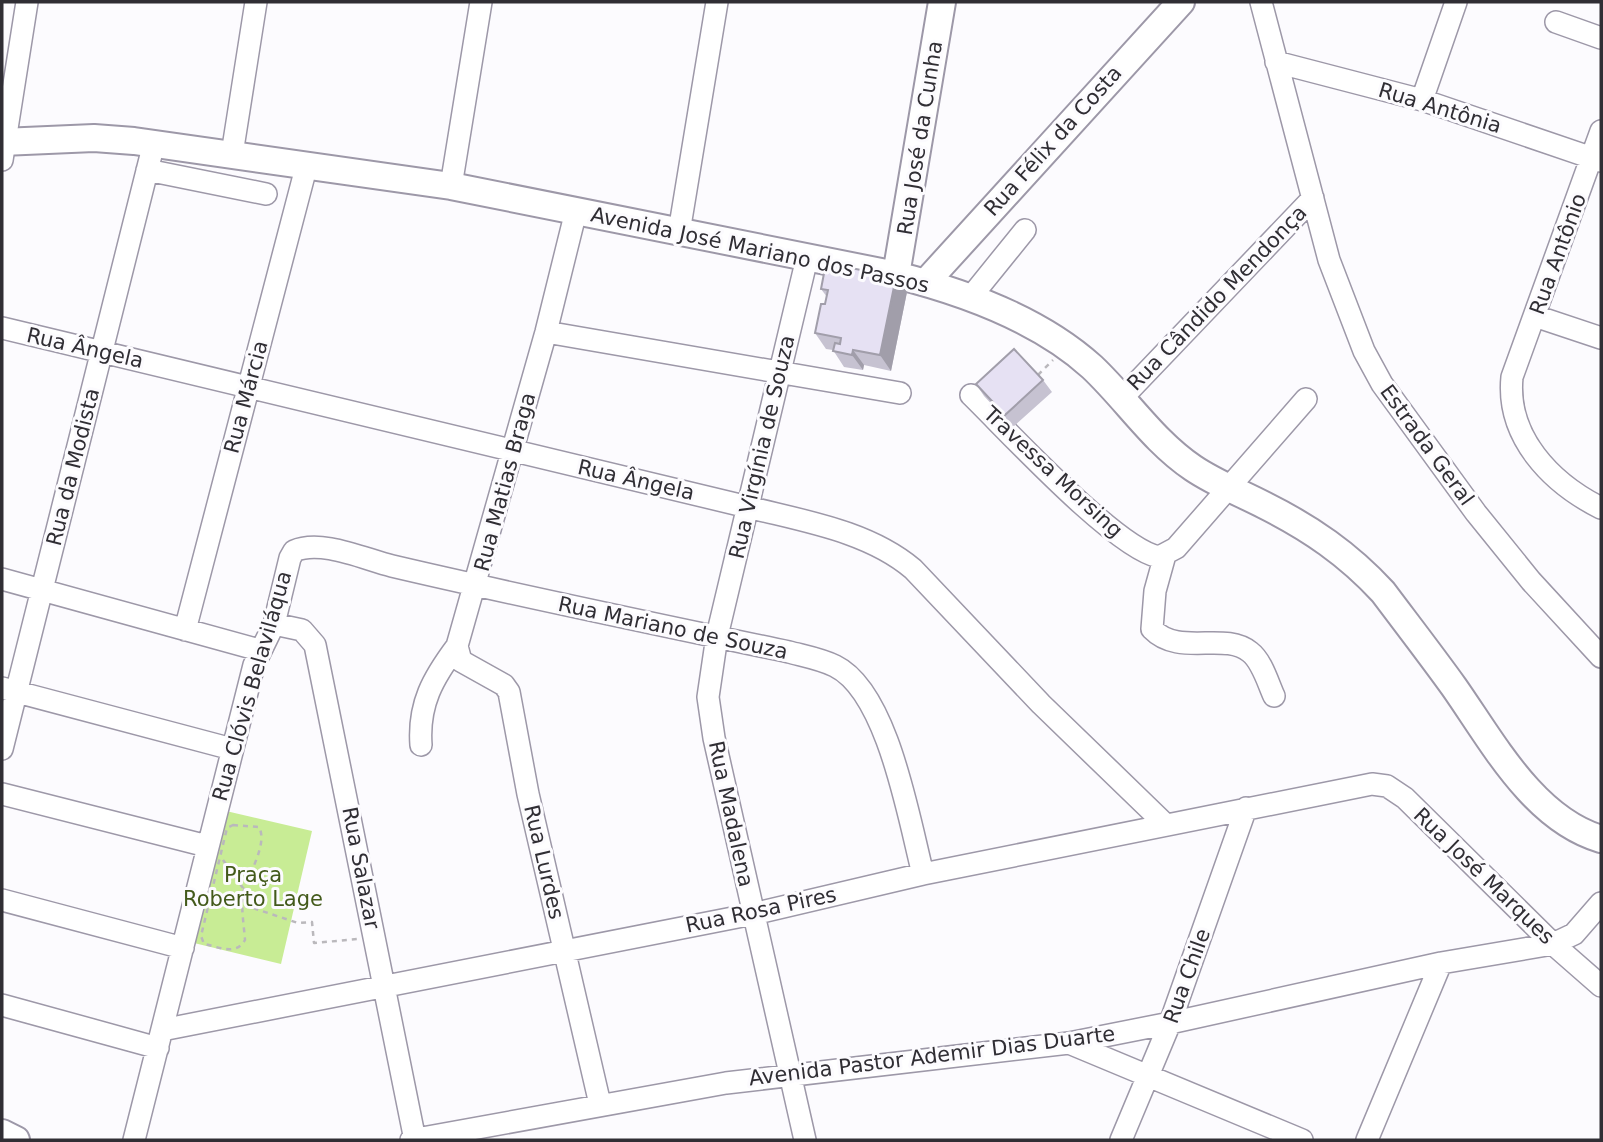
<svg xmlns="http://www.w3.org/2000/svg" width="1603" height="1142" viewBox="0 0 1603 1142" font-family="'DejaVu Sans',sans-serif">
<rect width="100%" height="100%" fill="#fcfbfe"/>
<path fill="#c8ec95" d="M226 811 312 831 281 964 194 943Z"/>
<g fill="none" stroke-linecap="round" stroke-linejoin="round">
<g stroke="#9d98a8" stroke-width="24">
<path id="minor" d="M1261 2 1329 260 1364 351 1382 384 1476 513 1531 581 1601 657
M1556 22 1601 38
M1276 62 1422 100 1601 161
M1422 100 1456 2
M1601 131 1512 377C1506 437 1551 483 1601 508
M232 154 256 2
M2 160 27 2
M147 170 266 194
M451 186 481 2
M679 232 717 2
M970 298 1025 230
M1535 316 1601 338
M2 328 748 507C803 521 868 531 913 569L1041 704 1166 825
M546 332 900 393
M971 395C1008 431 1116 549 1159 557L1176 548 1306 399
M1122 398 1313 198
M1165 555 1155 591 1152 629C1179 657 1224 631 1250 652 1262 661 1268 683 1274 696
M2 579 259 650
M274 624 302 630 315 645 415 1140
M185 630 307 164
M457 646 461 661 504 685 509 692 528 794 600 1104
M2 688 232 749
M421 745C418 704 433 678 457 646L546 332 576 211
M2 749 154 143
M2 794 207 846
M2 900 183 948
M2 1005 158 1048
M162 1030 753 914 923 874 1372 784 1387 786 1405 798 1553 944 1601 986
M1069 1043 1302 1140
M134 1140 254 665 274 624 290 558 294 551C321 539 364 559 392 566 524 597 656 624 789 652 804 656 821 659 835 666 888 692 909 820 923 874
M411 1140 726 1083 1069 1043 1170 1023 1441 963 1553 944 1574 934 1601 903
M805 1140 714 738 708 697 717 636 807 258
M1121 1140 1170 1023 1246 808
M1367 1140 1441 963"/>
</g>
<g stroke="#9d98a8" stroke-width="30">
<path id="major" d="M2 142 94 138 134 141 451 186 896 275C964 292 1039 319 1092 367 1127 400 1153 441 1193 468 1215 483 1241 493 1264 505 1310 528 1348 554 1383 592 1407 624 1431 655 1454 687 1492 741 1533 819 1601 839
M896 275 942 2
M926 282 1181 2
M2 1133 16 1140"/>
</g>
<path stroke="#bab8bc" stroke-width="2.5" stroke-dasharray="5 5" stroke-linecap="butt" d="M1038 375 1053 360
M233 825 259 827C268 844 249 873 244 890 240 904 244 925 245 940 236 956 219 947 204 944L201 936 227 828Z
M223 860 243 888
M244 905 298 923 312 922 314 943 358 939"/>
<use href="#minor" stroke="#fff" stroke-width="21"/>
<use href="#major" stroke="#fff" stroke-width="26"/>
</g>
<path fill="#c6c2d1" d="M896 277 907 292 891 371 864 365 863 370 844 367 833 350 826 349 815 333 827 297 821 289Z
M1043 380 1052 392 1013 427 984 396 976 384Z"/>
<path fill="#a19eaa" d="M896 277 907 292 891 371 880 355Z
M853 350 864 365 863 370 852 355Z"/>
<path fill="#e6e1f3" stroke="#a19eaa" stroke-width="2" d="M826 263 896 277 880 355 853 350 852 355 833 351 835 343 840 344 841 338 815 333 821 304H825L828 290 821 289Z
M1014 349 1043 380 1005 415 976 384Z"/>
<g text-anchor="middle" stroke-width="6" stroke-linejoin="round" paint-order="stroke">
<g font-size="21" fill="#302e34" stroke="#fcfbfe">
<text transform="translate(1440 108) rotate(17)" y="7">Rua Antônia</text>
<text transform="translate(920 138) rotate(-81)" y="7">Rua José da Cunha</text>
<text transform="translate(1053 141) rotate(-48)" y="7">Rua Félix da Costa</text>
<text transform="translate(760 250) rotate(12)" y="7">Avenida José Mariano dos Passos</text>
<text transform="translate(1558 254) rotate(-70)" y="7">Rua Antônio</text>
<text transform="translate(1217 298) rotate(-46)" y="7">Rua Cândido Mendonça</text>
<text transform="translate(85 348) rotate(13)" y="7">Rua Ângela</text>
<text transform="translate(246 397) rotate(-75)" y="7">Rua Márcia</text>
<text transform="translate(1427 445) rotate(54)" y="7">Estrada Geral</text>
<text transform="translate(762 447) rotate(-77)" y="7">Rua Virgínia de Souza</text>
<text transform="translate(73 467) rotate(-76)" y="7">Rua da Modista</text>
<text transform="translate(1053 472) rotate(43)" y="7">Travessa Morsing</text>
<text transform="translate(636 480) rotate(13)" y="7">Rua Ângela</text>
<text transform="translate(505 482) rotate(-75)" y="7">Rua Matias Braga</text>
<text transform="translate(673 628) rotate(12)" y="7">Rua Mariano de Souza</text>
<text transform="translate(252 686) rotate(-74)" y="7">Rua Clóvis Belaviláqua</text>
<text transform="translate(731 814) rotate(78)" y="7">Rua Madalena</text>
<text transform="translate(544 862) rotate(77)" y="7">Rua Lurdes</text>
<text transform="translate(361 868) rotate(79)" y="7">Rua Salazar</text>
<text transform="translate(1484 876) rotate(44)" y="7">Rua José Marques</text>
<text transform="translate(761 910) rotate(-12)" y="7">Rua Rosa Pires</text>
<text transform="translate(1187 976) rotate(-70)" y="7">Rua Chile</text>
<text transform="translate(932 1056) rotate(-7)" y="7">Avenida Pastor Ademir Dias Duarte</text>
</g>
<g font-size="21" fill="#435a1b" stroke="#fcfbfe">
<text x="253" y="882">Praça<tspan x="253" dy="24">Roberto Lage</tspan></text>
</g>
</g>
<rect width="1603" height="1142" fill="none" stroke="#302e34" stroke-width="7"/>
</svg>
